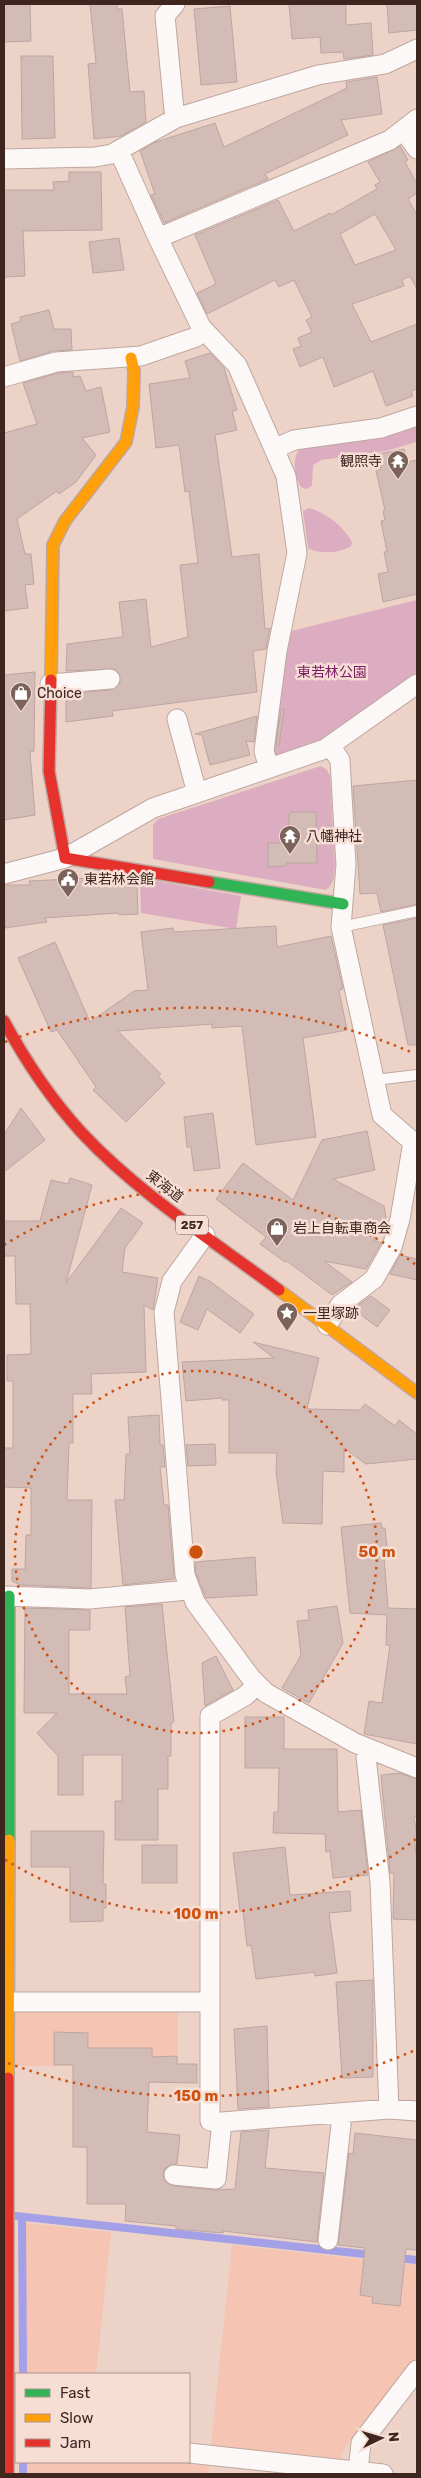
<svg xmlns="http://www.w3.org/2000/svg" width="421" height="2478" viewBox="0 0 421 2478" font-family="Rubik,'Noto Sans JP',sans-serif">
<rect width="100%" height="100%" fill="#edd2c8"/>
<path fill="#f6c4b3" d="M13 2011H178V2083H107V2066H13Z
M25 2223 111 2232 96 2374H24Z
M232 2245 417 2265V2355L342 2452 341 2459 211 2445Z
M24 2462H167L209 2466 208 2474H24Z"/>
<path fill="#dcacc0" d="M412 426 417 427 416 442 386 451 321 460 313 465 312 486 306 489 301 487C294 476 292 458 300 448Z
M309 508C327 513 343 526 352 542L351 546C340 553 320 555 308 548L303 511Z
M417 600V673L320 741 274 757 269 753 287 632Z
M321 766 327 770 330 776 335 865C334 875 335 883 326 890L153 859V825L158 819Z
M140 878 241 896 236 929 141 913Z"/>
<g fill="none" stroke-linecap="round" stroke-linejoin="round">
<path stroke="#a4a0e8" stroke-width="8" d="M16 2216 373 2255
M22 2217 23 2374
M397 2258 417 2260
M23 2462V2474"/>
</g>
<path fill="#d3bbb6" stroke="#bda5a1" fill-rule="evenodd" d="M4 4H30L31 41 4 42Z
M90 4H117V9H122L130 92 144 91 146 122 121 136 94 139 88 64 96 63Z
M289 4H346V25L371 23 373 55 344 59 343 52 321 53 320 37 292 39Z
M387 4H417V30L389 33Z
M230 6 237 82 201 85 194 9Z
M21 56H53L55 138 22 139Z
M377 77 382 114 341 120 348 135 265 174 268 179 164 223 151 195 155 194 140 151 156 142 215 123 224 147 347 88 346 82Z
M400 146 408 160 405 162 417 184V193L408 199 417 215V289L410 276 402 280 404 286 352 304 371 342 417 324V389L411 391 413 396 386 406 373 371 334 387 323 357 300 367 293 349 301 346 298 338 312 332 306 320 312 317 294 280 279 287 275 280 207 314 197 293 216 284 195 235 278 200 294 231 330 213 331 215 377 189 375 185 380 182 368 162ZM375 214 396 250 355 265 340 234Z
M69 172H101L102 230 23 231 25 276 4 277V190H54L53 182 69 181Z
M119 238 124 270 93 273 89 242Z
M49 310 54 329H71L72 350 53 351 20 361 11 324 21 321 20 317Z
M210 353 224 368 237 410 232 411 237 430 215 435 232 557 259 554 265 629 270 628 266 649 253 651 257 692 112 711 113 716 66 722V694L111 690 120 683 119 673 114 669 66 671 67 644 123 637 119 602 146 599 151 647 188 637 180 565 198 563 189 491 185 492 179 445 156 448 149 384 190 378 185 361Z
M73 372V377L80 376 86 391 101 387 110 432 82 438 96 455 76 482 59 494 57 491 17 519 25 554H31L34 584 25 585 28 608 4 611V433L37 424 23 383 58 373Z
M404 449 407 462 417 460V594L383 602 378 574 388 572 384 552H387L381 521 385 520 383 511 385 510 376 471 381 469 378 454Z
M35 672 34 751 30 752 35 815 4 820V675Z
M284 709 279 746 276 745 281 710Z
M257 716 254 742 246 741 250 755 210 765 202 735 195 734Z
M417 780V904L381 912 377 893 360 894 353 786Z
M292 812H316L317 863H286V866L268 867V843H288L289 814Z
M92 878 104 880V883L137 886 138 914 119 915 118 913 45 918 47 922 5 928 4 885H30L29 881Z
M417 918V1045H408L383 925Z
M276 926 277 947 331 936 343 989 339 990 347 1030 303 1038 316 1137 256 1145 242 1026 212 1028V1024L118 1031 161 1074 158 1076 165 1083 126 1122 93 1090 96 1087 57 1030 51 1032 18 958 55 942 90 1022 134 991 148 990 141 932 173 928 174 932Z
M21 1108 45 1140 4 1172V1135Z
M213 1113 220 1168 194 1171 191 1147H187L184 1117Z
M367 1131 375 1170 333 1179 384 1206 386 1217 374 1240 381 1243 366 1269 324 1261 352 1282 332 1295 287 1261 285 1262 260 1244 266 1237 216 1199 243 1163 293 1200 322 1140Z
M70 1178 92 1185 66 1283 121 1208 143 1223 125 1248 122 1272 158 1278 153 1310 144 1305 146 1372 91 1374 92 1394H73V1443H69L67 1500H92L91 1588 20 1585 12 1581V1569H25L26 1535H31V1488L4 1487V1448H13V1381H7V1355L31 1354 30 1304H16L15 1256H4V1221H40L51 1180 68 1184Z
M400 1255 417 1259V1280L390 1274Z
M199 1276 211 1282 254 1314 240 1333 207 1309 198 1330 180 1322Z
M371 1296 390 1310 377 1327 353 1309Z
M253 1342 319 1358 307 1409 360 1410 365 1404 395 1426 399 1420 417 1434V1459L366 1464 344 1448V1472L323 1471 322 1524 283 1523 276 1472 277 1453H229V1400H222V1398L186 1401 182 1362 274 1358Z
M159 1415 160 1445H163L165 1467H160L164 1505H168L174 1579 123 1585 115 1500H124L126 1454H130L128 1417Z
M215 1444 216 1465 188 1466 186 1445Z
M381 1523 382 1528H385L388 1556H384L388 1608 417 1609V1744L364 1734 369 1701 382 1703 390 1645H386L387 1615 350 1613 341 1527Z
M255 1557 257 1595 206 1598 196 1573 195 1562Z
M162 1604 174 1722 171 1724V1756H168V1789H158V1840H115V1801H122V1755H83V1795H58V1756L37 1733 57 1713H24L25 1608 90 1610V1630H69V1694H127L125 1677 130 1676 125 1607Z
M337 1606 343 1643 309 1703 282 1688 301 1655 297 1621 309 1620 308 1610Z
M216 1656 233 1690 205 1706 202 1663Z
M245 1717H284V1749H337L338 1812 361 1810 368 1875 333 1878 330 1851 326 1852 325 1834 273 1833 274 1812H278L279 1768H245Z
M399 1773 417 1779V1816L414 1817 417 1836H414L417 1861V1920L393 1919 394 1873H390L381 1775Z
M31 1831H104L103 1884H106V1908H103V1921L70 1922V1867H31Z
M142 1845H177V1883H142Z
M285 1847 290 1895 350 1891 351 1911 329 1913 337 1973 315 1976V1972L256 1979 251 1945 247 1946 243 1911H240L233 1853Z
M373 1980V2077L342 2078 336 1982Z
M267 2026 269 2107 238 2109 234 2029Z
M54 2032 88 2033V2048H152V2057L177 2056V2064H197V2083L149 2082 147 2132 180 2135 177 2164 165 2168 163 2174 164 2180 173 2186 215 2190 235 2189 241 2132 269 2130 265 2168 324 2173 317 2242 223 2231V2233L210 2232 176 2229V2226L125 2221 126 2204H87V2147H73V2065H54Z
M355 2133 417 2140V2250L406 2249 400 2306 372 2303 373 2297 360 2295 365 2248 338 2245 349 2153 353 2154Z"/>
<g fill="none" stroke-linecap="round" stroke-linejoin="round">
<g stroke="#bea79f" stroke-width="12">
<path id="lane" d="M341 927 417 911
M375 1080 417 1075"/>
</g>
<g stroke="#bea79f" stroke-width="21">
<path id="street" d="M175 4 165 16 174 110 176 118
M404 131 417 149
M119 151 158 238 201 327 237 365 286 476 297 553 277 651 264 751 269 768
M4 159 95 157 112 154 176 118 318 75 385 64 417 49
M158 238 390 140 417 119
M4 377 56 362 141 356 196 337 203 330
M274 449 294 440 381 428 417 416
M50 684 110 679
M177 719 197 793
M4 874 65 858 153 808 325 749 417 684
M205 1235 172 1281 164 1312 185 1575 195 1602 251 1678 266 1693 355 1743 417 1768
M327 1325 341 1304 374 1279 392 1247 400 1219 413 1142 382 1115 341 927 346 865 340 760 330 746
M4 1596 89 1599 178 1591 188 1588
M257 1685 245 1696 210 1716V2121L222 2122 389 2109 417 2111
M369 1749 366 1757 380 1882 389 2109
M4 2002H210
M174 2175 216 2179 222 2122
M328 2240 341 2125 340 2113
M189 2453 383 2474
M358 2472 361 2443 417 2370"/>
</g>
<g stroke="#bea79f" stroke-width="14">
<path id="fast" d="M209 882 343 904
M9 1840V1596"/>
</g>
<g stroke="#bea79f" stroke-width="14">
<path id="slow" d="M51 680 53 545 65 521 126 442 133 407 134 371 131 358
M279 1290 417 1393
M8 2078 9 1840"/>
</g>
<g stroke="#bea79f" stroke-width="14">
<path id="jam" d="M51 680 49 771 65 858 209 882
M4 1021C26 1062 51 1099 82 1133 139 1194 212 1240 279 1290
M8 2474V2078"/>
</g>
<use href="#lane" stroke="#fcf8f7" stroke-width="10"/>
<use href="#street" stroke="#fcf8f7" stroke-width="19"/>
<use href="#fast" stroke="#30b455" stroke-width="11"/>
<use href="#slow" stroke="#ff9f0a" stroke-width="11"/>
<use href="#jam" stroke="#e5322d" stroke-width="11"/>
</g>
<g fill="none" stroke="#ce510f" stroke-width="2.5" stroke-dasharray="2.5 5">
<circle cx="196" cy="1552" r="181"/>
<path d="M416 1839A362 362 0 0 1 4 1859M4 1245A362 362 0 0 1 416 1265"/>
<path d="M413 2051A544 544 0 0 1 5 2062M5 1042A544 544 0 0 1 413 1053"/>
</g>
<defs>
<g id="temple-pin" transform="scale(1.125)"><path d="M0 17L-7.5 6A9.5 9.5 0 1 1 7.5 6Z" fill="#7b625a" stroke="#f7ded5"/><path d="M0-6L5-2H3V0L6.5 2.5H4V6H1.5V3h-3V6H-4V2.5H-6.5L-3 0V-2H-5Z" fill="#fff"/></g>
<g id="shop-pin" transform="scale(1.125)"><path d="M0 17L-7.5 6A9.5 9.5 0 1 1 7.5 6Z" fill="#7b625a" stroke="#f7ded5"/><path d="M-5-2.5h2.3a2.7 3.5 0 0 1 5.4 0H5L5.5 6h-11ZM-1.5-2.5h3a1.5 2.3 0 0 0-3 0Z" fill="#fff"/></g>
<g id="civic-pin" transform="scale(1.125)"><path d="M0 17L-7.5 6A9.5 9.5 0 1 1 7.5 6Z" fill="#7b625a" stroke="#f7ded5"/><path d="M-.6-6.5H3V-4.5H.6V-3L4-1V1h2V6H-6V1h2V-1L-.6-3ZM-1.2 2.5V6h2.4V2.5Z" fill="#fff"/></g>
<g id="sight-pin" transform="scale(1.125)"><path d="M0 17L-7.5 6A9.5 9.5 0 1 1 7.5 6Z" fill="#7b625a" stroke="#f7ded5"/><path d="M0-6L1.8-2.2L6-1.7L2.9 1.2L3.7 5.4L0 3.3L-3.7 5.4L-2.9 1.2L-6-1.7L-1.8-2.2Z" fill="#fff"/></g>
</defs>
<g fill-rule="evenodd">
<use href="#temple-pin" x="398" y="461"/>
<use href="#shop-pin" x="21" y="693"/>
<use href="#temple-pin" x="290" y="836"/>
<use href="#civic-pin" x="68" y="879"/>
<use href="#shop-pin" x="277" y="1228"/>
<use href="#sight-pin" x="287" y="1313"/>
</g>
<g text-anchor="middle" stroke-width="5" stroke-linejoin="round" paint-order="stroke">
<rect fill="#f7ded5" stroke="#765d56" stroke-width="1" x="176" y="1215.5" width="32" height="19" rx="4"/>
<g font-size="12" font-weight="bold" fill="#3e261f">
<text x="192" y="1229">257</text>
</g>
<g font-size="14" fill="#3e261f" stroke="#f7ded5" text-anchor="start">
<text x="382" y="466" text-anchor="end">観照寺</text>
<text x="37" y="698">Choice</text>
<text x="306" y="841">八幡神社</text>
<text x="84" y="884">東若林会館</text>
<text x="293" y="1233">岩上自転車商会</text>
<text x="303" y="1318">一里塚跡</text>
</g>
<g font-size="14" fill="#791c63" stroke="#f7ded5">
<text x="332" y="677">東若林公園</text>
</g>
<g font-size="14" fill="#3e261f" stroke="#f7ded5">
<text transform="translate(165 1186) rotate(37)" y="5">東海道</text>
</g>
</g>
<circle cx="196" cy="1552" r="8" fill="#ce510f" stroke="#f7ded5" stroke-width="2.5"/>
<g font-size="15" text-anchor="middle" font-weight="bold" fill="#ce510f" stroke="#f7ded5" stroke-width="5" stroke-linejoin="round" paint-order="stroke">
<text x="377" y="1557">50 m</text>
<text x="196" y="1919">100 m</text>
<text x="196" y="2101">150 m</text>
</g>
<rect width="421" height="2478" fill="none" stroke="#3e261f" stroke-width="10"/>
<rect x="15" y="2373" width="175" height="90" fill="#f7ded5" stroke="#ad948c"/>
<rect x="25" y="2389" width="25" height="8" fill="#30b455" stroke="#ad948c"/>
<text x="60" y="2398" font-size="15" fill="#3e261f">Fast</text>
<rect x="25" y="2414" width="25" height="8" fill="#ff9f0a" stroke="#ad948c"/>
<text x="60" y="2423" font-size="15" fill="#3e261f">Slow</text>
<rect x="25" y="2439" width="25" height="8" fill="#e5322d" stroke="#ad948c"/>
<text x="60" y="2448" font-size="15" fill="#3e261f">Jam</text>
<g transform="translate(381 2438) rotate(85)" stroke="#f7ded5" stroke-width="4" paint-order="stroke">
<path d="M0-4L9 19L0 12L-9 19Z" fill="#3e261f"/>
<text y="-8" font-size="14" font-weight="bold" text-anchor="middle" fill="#3e261f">N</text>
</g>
</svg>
